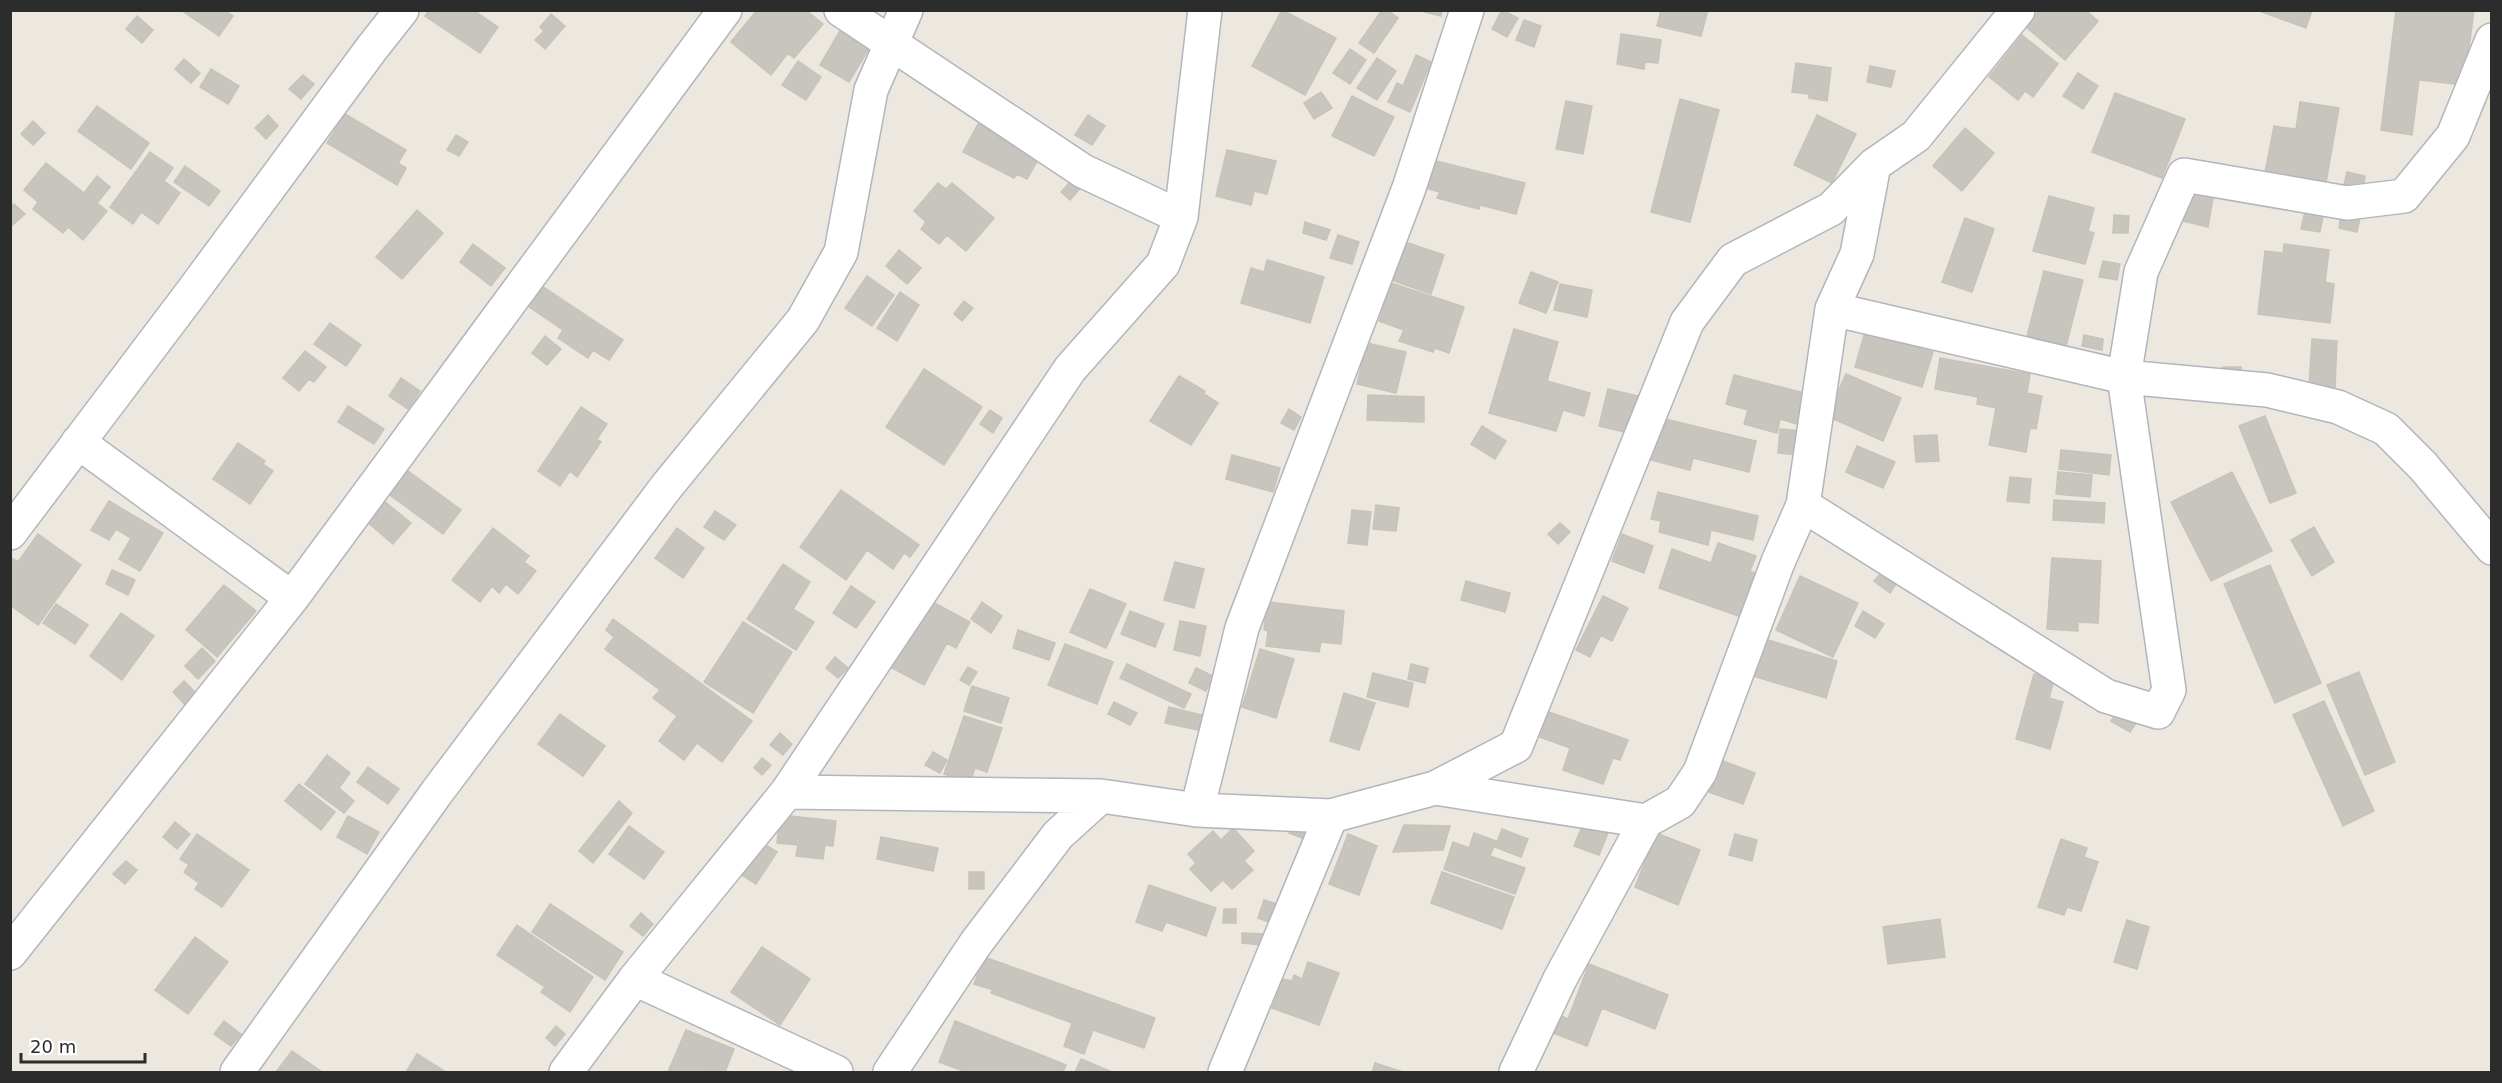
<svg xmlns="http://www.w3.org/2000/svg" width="2502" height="1083" viewBox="0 0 2502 1083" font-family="'DejaVu Sans',sans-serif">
<rect width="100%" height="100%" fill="#ece7df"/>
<path fill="#c8c5be" stroke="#c8c3b9" stroke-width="1.5" d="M181 10H224L233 16 219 36Z
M429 10H473L498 27 480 53 425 16Z
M757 10H806L823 24 794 58 788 53 771 75 731 42Z
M1282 10 1336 38 1305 95 1252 66Z
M1382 10H1387L1398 18 1374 53 1359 43Z
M1417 10H1442L1441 16Z
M1502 10 1518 18 1507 37 1492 29Z
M1661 10H1708L1701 36 1657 26Z
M2040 10H2085L2098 21 2065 60 2026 27Z
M2257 10H2312L2306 28Z
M2396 10H2474L2464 85 2419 80 2412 135 2381 130Z
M551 14 565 26 545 49 535 40 544 31 540 27Z
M137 16 153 30 142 43 126 29Z
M1524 20 1541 26 1534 47 1516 40Z
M841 29 870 47 849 82 820 65Z
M1621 34 1661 40 1658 63 1645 62 1644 69 1617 64Z
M2022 35 2058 64 2033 97 2025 91 2018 100 1989 77Z
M1350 49 1366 60 1350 84 1333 73Z
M1416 55 1431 62 1410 112 1388 102 1397 83 1403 86Z
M1377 58 1396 71 1377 100 1357 88Z
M184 59 200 73 191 83 175 69Z
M798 61 821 77 806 100 782 85Z
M1796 63 1831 68 1827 101 1809 98V94L1792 92Z
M1870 66 1895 71 1891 87 1867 82Z
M211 69 239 86 228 104 200 87Z
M2078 73 2098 86 2083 109 2063 96Z
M303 75 314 84 301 99 289 89Z
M1321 92 1332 108 1314 119 1304 103Z
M2115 93 2185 119 2162 178 2092 152Z
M1352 96 1394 117 1374 156 1332 136Z
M1680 99 1719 110 1690 222 1651 212Z
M1566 101 1592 106 1583 154 1556 149Z
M2300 102 2339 108 2326 183 2265 173 2274 126 2296 129Z
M97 106 149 143 131 169 78 131Z
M345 114 406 150 398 163 406 168 397 185 327 143Z
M268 115 278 126 266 139 255 128Z
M1088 115 1105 126 1092 145 1075 135Z
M1817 115 1856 134 1832 183 1794 165Z
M33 121 45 133 33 145 21 134Z
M978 124 1040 156 1027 179 1017 174 1014 178 963 152Z
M1965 128 1994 153 1962 191 1933 166Z
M456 135 468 142 459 156 447 150Z
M1227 150 1276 161 1267 194 1254 191 1251 205 1216 196Z
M150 152 173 168 164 181 180 193 158 224 141 212 133 224 110 207Z
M1432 160 1525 183 1516 214 1480 205 1479 209 1437 198 1440 192 1425 188Z
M46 163 84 193 97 176 110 187 97 203 107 211 83 240 68 227 63 233 33 209 38 202 24 190Z
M185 166 220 191 209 206 174 182Z
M2347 172 2365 176 2363 189 2344 185Z
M1072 180 1081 187 1070 200 1061 192Z
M938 183 946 189 952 183 994 218 966 251 947 235 939 244 921 229 926 222 914 211Z
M2188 193 2213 198 2208 227 2183 221Z
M2049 196 2094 208 2088 231 2094 233 2085 264 2033 251Z
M14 204 25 214 10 227V207Z
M417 210 443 233 402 279 376 257Z
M2305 212 2323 216 2320 232 2301 229Z
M2114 215 2129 216 2128 233H2113Z
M2341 215 2360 218 2357 232 2339 228Z
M1965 218 1994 229 1972 292 1942 282Z
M1305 222 1330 230 1326 240 1303 233Z
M1338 235 1359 242 1352 264 1330 258Z
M1399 240 1444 255 1431 294 1386 278Z
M473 244 505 268 491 286 460 262Z
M2284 244 2329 250 2325 282 2334 284 2330 323 2258 314 2265 251 2283 253Z
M899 250 921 268 907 284 886 266Z
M1267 260 1324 277 1310 323 1241 303 1251 268 1264 272Z
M2103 261 2120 264 2117 280 2099 277Z
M2044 271 2083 280 2066 346 2027 336Z
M1531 272 1558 282 1546 313 1519 303Z
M867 276 894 295 872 326 845 308Z
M1391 283 1464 307 1449 353 1435 348 1433 352 1399 341 1404 330 1379 321Z
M539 284 623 340 609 360 593 350 588 358 558 338 563 330 525 304Z
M1560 284 1592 290 1587 317 1554 310Z
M900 292 919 305 897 341 877 328Z
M964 301 973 308 962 321 954 314Z
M330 323 361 345 346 366 314 344Z
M1514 329 1558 342 1547 381 1590 393 1584 416 1563 410 1556 431 1489 413Z
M1865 332 1933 352 1922 387 1855 367Z
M2084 335 2103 339 2102 350 2082 346Z
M545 336 561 349 547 365 532 353Z
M2312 339 2337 341 2335 388 2309 387Z
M1367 343 1406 352 1396 393 1357 384Z
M305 351 326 367 314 382 309 379 299 391 283 378Z
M1940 358 2030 374 2027 393 2042 396 2036 429 2030 428 2026 452 1989 445 1996 408 1977 404 1978 397 1935 389Z
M2223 367H2241L2240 383 2222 382Z
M924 369 982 407 944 465 886 427Z
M1846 374 1901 398 1883 441 1827 416Z
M1734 375 1812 395 1804 426 1780 419 1777 433 1744 424 1748 410 1726 404Z
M1179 376 1205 391 1204 394 1218 403 1191 445 1150 421Z
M401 378 420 391 408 409 389 396Z
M1608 389 1638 396 1629 433 1599 426Z
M1368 395 1424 397V422L1367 420Z
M348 406 384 429 374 444 338 422Z
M581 407 607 424 597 439 601 442 577 477 570 471 560 486 538 471Z
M1289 409 1301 417 1294 430 1281 423Z
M990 410 1002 418 993 433 980 424Z
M2265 416 2296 493 2270 503 2239 426Z
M1661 418 1756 441 1749 472 1693 458 1690 470 1651 460Z
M1482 426 1506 441 1495 459 1471 444Z
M1780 429 1801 431 1799 455 1778 453Z
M1937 435 1939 461 1916 462 1914 436Z
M238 443 265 461 263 464 273 471 250 504 213 479Z
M1857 446 1895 462 1883 488 1846 472Z
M2061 450 2111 455 2109 475 2059 469Z
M1232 455 1280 468 1273 492 1226 479Z
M408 471 461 510 443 534 390 495Z
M2058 472 2092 475 2090 497 2056 494Z
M2232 472 2272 551 2211 581 2171 502Z
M2010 477 2031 479 2029 503 2007 501Z
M841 490 919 545 910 557 904 553 893 569 867 550 846 580 800 547Z
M1658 492 1758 516 1753 540 1711 530 1708 545 1659 532 1661 521 1651 519Z
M2054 500 2105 503 2104 523 2053 520Z
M109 501 163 533 140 571 119 559 131 538 116 529 109 540 91 530Z
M384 501 411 523 393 544 367 522Z
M1376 505 1399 508 1396 531 1373 529Z
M1352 510 1371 512 1367 545 1348 543Z
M715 511 736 525 724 540 704 527Z
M1560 523 1570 532 1558 544 1548 534Z
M2314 527 2334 562 2312 576 2291 540Z
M493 528 529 556 524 562 536 571 518 594 506 584 499 593 492 586 480 602 452 580Z
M677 528 704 548 683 578 655 558Z
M38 534 81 565 38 625 10 605V557L18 562Z
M1622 534 1653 546 1644 573 1612 561Z
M1718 543 1756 556 1750 571 1762 576 1747 619 1659 588 1672 549 1711 563Z
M2052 558 2101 561 2098 623 2078 622V631L2047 629Z
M1175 562 1204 569 1194 608 1164 600Z
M783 564 810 582 793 609 814 622 796 650 747 619Z
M2270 565 2321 683 2275 703 2224 584Z
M1884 569 1899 580 1890 593 1874 581Z
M112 570 135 580 128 595 106 584Z
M1800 576 1858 603 1833 657 1776 630Z
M1466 581 1510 593 1505 612 1461 600Z
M224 585 256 611 217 657 186 630Z
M851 586 875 602 856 628 833 613Z
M1090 589 1126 604 1106 648 1070 632Z
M1603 596 1628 608 1612 641 1601 635 1590 657 1576 650Z
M929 600 970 622 956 648 947 643 924 685 892 668Z
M982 602 1002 616 991 633 971 619Z
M1267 602 1344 611 1341 644 1321 642 1319 652 1266 646 1268 631 1264 630Z
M56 604 88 625 75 644 43 623Z
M1130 611 1164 624 1155 647 1121 634Z
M1863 611 1884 624 1875 638 1855 626Z
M121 613 154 636 122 680 90 656Z
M613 619 752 721 722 762 697 743 684 760 659 741 677 716 653 698 660 690 605 649 614 637 606 630Z
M1180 621 1206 626 1200 656 1174 650Z
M743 622 792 652 753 713 704 682Z
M1018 630 1055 643 1049 660 1013 648Z
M1765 639 1837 661 1826 698 1753 676Z
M1065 644 1113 662 1097 704 1048 685Z
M202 648 215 661 198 679 185 666Z
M1260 649 1294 659 1276 718 1242 707Z
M835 657 848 668 838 678 826 668Z
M1127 664 1191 694 1184 708 1120 678Z
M1411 664 1428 668 1425 683 1408 679Z
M968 667 977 672 969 685 960 680Z
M1196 668 1213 676 1206 691 1189 683Z
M2359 672 2395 762 2365 775 2327 685Z
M1373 673 1413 683 1408 707 1367 697Z
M2034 674 2054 680 2049 698 2063 702 2050 749 2016 739Z
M184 681 199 696 187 707 173 692Z
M972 686 1009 698 1001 723 964 711Z
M1344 693 1375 703 1359 750 1330 741Z
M2324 701 2374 811 2343 826 2293 715Z
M1114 702 1137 713 1130 725 1108 714Z
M1169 707 1206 716 1203 731 1165 723Z
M2120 707 2139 719 2130 732 2111 721Z
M1549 712 1628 740 1620 760 1613 758 1603 784 1563 770 1570 748 1540 737Z
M560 714 605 746 583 776 538 744Z
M964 716 1002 728 987 772 975 768 970 783 944 774Z
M780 733 792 744 783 755 770 745Z
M933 752 947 760 940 773 925 765Z
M327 755 350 773 339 788 354 801 344 813 305 784Z
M762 758 771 765 762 775 754 768Z
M1715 758 1755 773 1743 804 1703 790Z
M368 767 399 789 388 804 357 782Z
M299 784 335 812 321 830 285 801Z
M619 801 632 813 593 863 579 851Z
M780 815 836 821 833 846 825 845 823 859 796 856 798 845 777 843Z
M348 816 379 832 367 854 337 837Z
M1296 817 1312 823 1305 839 1289 833Z
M175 822 190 834 177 849 163 837Z
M1583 824 1608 833 1599 855 1574 846Z
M1404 825 1450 826 1443 850 1393 852Z
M629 826 664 852 644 879 609 854Z
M1233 828 1254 851 1244 861 1253 870 1232 889 1223 880 1211 891 1190 869 1196 863 1188 854 1213 831 1221 840Z
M1502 829 1528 839 1521 857 1495 847Z
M1474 833 1496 841 1490 856 1525 868 1515 894 1444 869 1453 842 1469 848Z
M1656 833 1700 850 1678 905 1635 887Z
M197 834 249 870 222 907 195 889 199 883 184 872 189 865 180 859Z
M1348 834 1377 846 1359 895 1329 884Z
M1735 834 1757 840 1752 861 1729 855Z
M881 837 938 848 933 871 877 859Z
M2061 839 2087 848 2084 857 2098 862 2081 911 2067 907 2064 915 2038 907Z
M761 842 777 852 756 884 740 874Z
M126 861 137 870 125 884 113 874Z
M969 872H984V889H969Z
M1442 872 1514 897 1502 929 1431 903Z
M1149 885 1216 908 1206 936 1166 922 1162 931 1136 922Z
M1264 900 1280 905 1274 924 1258 918Z
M550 904 623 952 605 980 532 932Z
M1224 909H1236V923H1223Z
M641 913 653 924 643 936 630 926Z
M1940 919 1945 957 1888 964 1883 927Z
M2127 920 2149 927 2137 969 2114 962Z
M517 925 593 977 570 1012 541 992 545 987 497 955Z
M1242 933 1264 934 1262 945 1242 943Z
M195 937 228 962 188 1014 155 990Z
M762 947 810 979 780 1025 731 992Z
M984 957 1155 1018 1144 1048 1093 1030 1084 1054 1064 1046 1072 1023 991 993 993 990 974 984Z
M1308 962 1339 973 1319 1025 1272 1008 1283 979 1292 981 1294 975 1302 979Z
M1589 964 1668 995 1655 1029 1602 1008 1587 1046 1548 1031 1555 1013 1568 1019Z
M224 1021 241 1034 231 1046 214 1034Z
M955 1021 1066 1065 1063 1072H966L939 1062Z
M556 1026 565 1034 555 1046 546 1038Z
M686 1030 734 1049 725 1072 709 1070 708 1072H668Z
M292 1051 322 1072H276Z
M417 1054 446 1072H406Z
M1081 1059 1112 1072H1075Z
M1375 1063 1403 1072H1372Z"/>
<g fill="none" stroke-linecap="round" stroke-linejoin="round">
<g stroke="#b3b5be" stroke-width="36">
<path id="minor" d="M841 10 1083 171 1181 217
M1832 309 2124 377 2267 390 2338 407 2386 429 2423 466 2492 548
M78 442 292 598 725 10
M1803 505 2106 696 2158 712 2169 690 2124 377 2141 272 2184 175 2347 203 2404 196 2453 136 2492 40
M10 533 192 292 372 48 402 10
M1435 788 1646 821 1680 802 1700 772 1778 562 1803 505 1832 309 1857 254 1874 165
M787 792 1101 796 1197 810 1331 816 1435 788 1516 746 1687 322 1733 260 1831 209 1874 165 1916 136 2018 10
M1197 810 1242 628 1409 188 1467 10
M10 953 292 598
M635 979 836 1072
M237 1072 437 792 667 486 803 320 841 252 871 90 906 10
M566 1072 635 979 787 792 1070 369 1163 264 1181 217 1205 10
M890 1072 976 943 1058 835 1101 796
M1225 1072 1331 816
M1516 1072 1560 979 1646 821"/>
</g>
<use href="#minor" stroke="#fff" stroke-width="33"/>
</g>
<rect width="2502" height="1083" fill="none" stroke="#2c2c2c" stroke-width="24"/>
<path d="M21 1053v9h124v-9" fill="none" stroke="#2c2c2c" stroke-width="3"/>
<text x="30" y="1053" font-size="18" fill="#2c2c2c" stroke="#ffffff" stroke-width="4.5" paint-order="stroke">20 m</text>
</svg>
